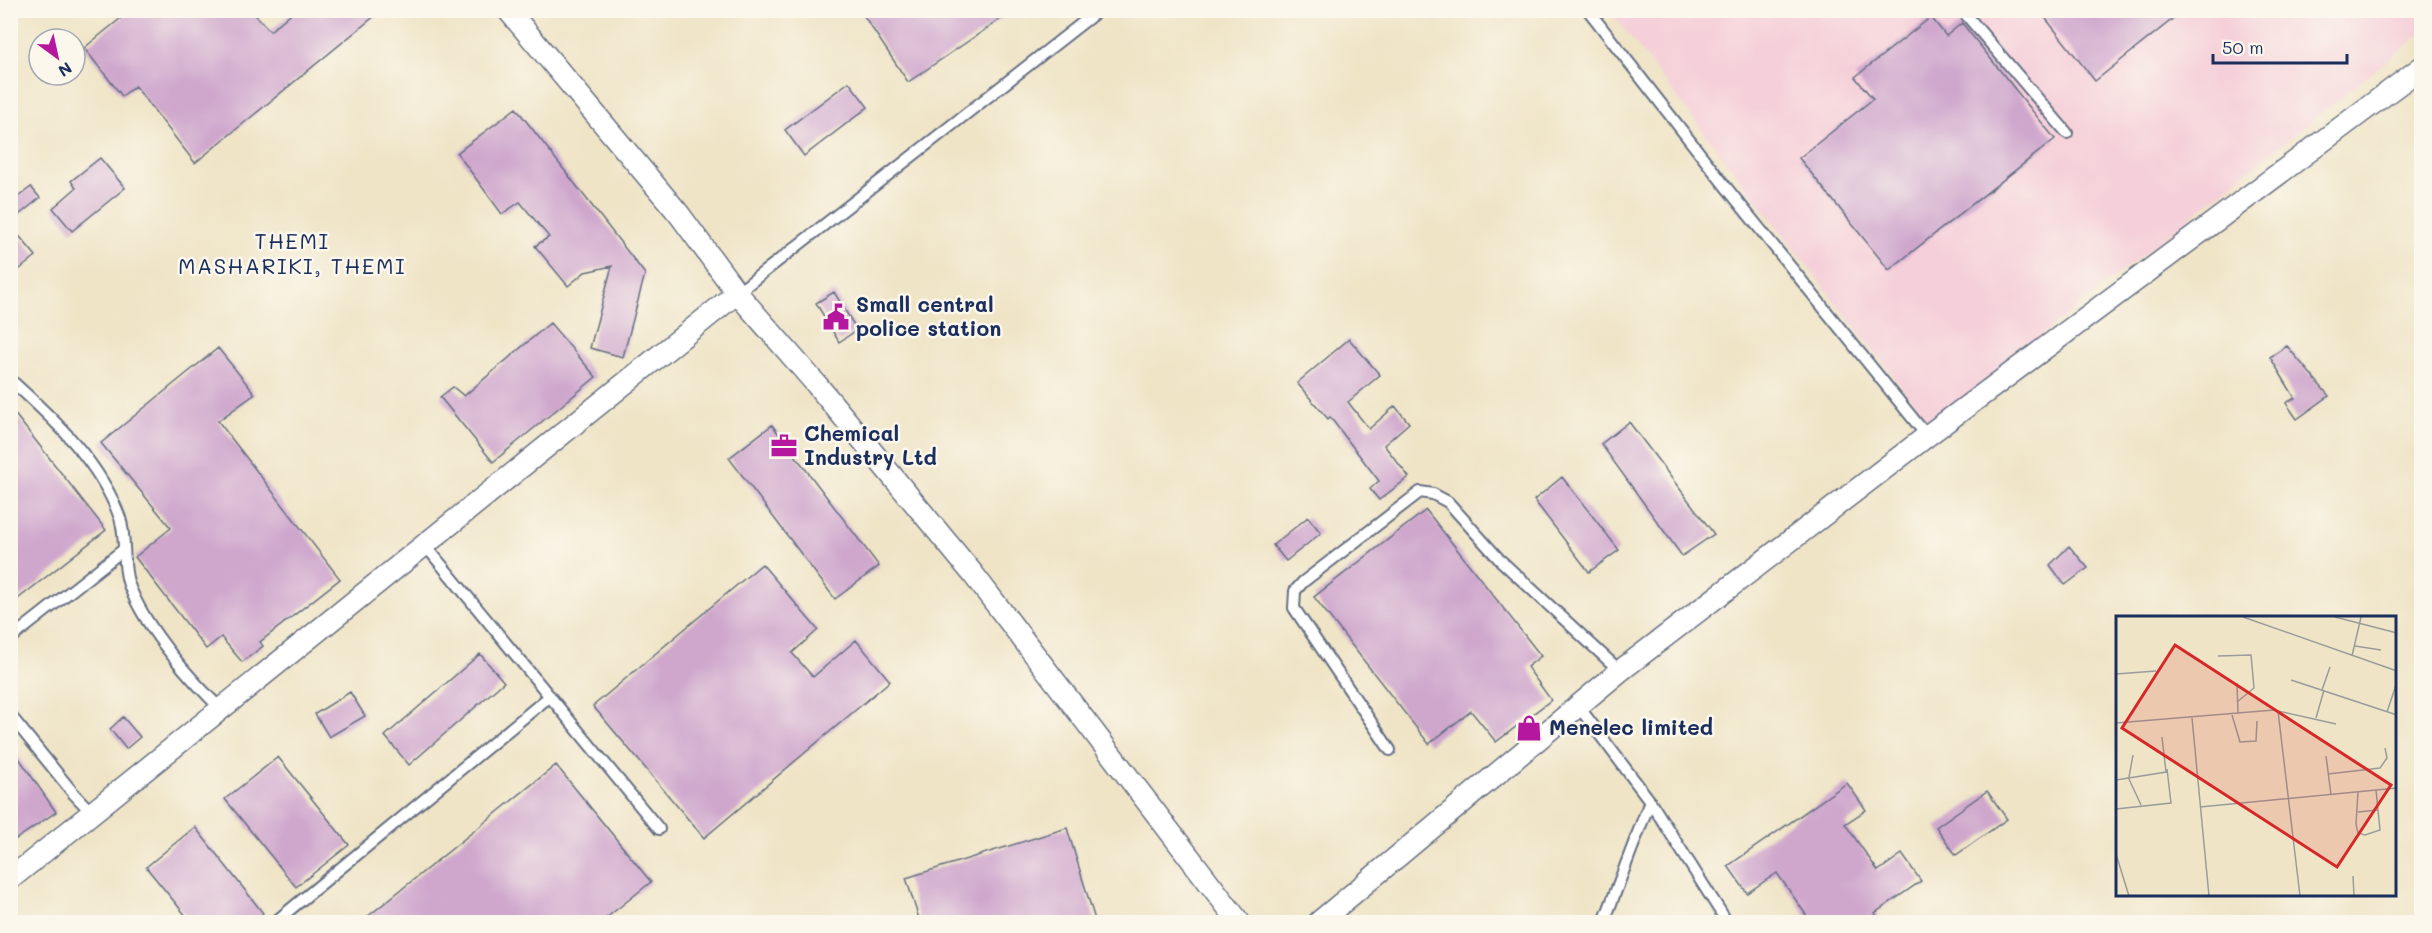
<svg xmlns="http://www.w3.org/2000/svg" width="2432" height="933" viewBox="0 0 2432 933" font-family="Mali,sans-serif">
<rect width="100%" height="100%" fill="#fbf7ec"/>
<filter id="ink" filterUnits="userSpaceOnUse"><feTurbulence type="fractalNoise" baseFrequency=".0167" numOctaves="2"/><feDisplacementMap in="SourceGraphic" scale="12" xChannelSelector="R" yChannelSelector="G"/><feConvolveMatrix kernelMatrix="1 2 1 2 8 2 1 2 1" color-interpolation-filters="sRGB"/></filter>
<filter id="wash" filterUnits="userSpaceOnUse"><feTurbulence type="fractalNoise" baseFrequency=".008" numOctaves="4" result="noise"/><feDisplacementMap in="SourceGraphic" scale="24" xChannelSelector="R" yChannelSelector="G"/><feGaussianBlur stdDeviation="1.35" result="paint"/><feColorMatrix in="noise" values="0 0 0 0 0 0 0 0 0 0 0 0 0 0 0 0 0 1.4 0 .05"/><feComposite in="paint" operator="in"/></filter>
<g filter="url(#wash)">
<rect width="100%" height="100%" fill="#efe4c6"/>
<path fill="#f5cfd9" d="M2421 10 2422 33 1930 424 1610 11Z"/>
<g id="blocks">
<path fill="#cfa7cd" d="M131 10H251L270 31 295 10H382L195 163 135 86 122 96 84 48Z
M860 10H1014L908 82Z
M2039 10H2184L2095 81Z
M1931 17 1946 36 1962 23 2055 139 1889 270 1799 158 1873 99 1855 77Z
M849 82 868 107 804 156 785 130Z
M516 108 645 274 623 357 590 348 612 266 585 272 568 286 535 246 549 237 520 202 502 214 457 153Z
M100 158 125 188 72 231 53 208 76 188 71 181Z
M31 187 40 198 10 222V203Z
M10 225 36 256 10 277Z
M834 292 857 330 839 342 816 303Z
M550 323 596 377 493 462 440 397 453 387 464 396Z
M1349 339 1380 375 1348 402 1369 429 1395 406 1409 423 1384 445 1409 477 1379 500 1370 489 1379 481 1330 417 1328 419 1297 383Z
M2287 346 2329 396 2297 419 2286 403 2295 398 2270 357Z
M218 348 255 394 218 421 340 579 260 642 263 646 242 662 221 637 206 649 135 557 171 528 101 443Z
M10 408 106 530 10 605Z
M1629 422 1714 534 1682 556 1601 444Z
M772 425 879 566 835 599 729 458Z
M1562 477 1619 550 1589 572 1534 500Z
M1426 510 1541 656 1527 667 1551 700 1496 742 1471 711 1429 744 1314 597Z
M1308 517 1321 533 1286 561 1273 545Z
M2069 546 2088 568 2065 585 2050 565Z
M762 564 818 630 792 653 813 677 856 640 890 681 704 838 593 706Z
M480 654 504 682 409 765 385 736Z
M350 692 365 716 329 737 315 714Z
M123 717 140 737 126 749 110 729Z
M10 745 56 812 10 843Z
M278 757 349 845 296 887 225 799Z
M556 765 651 882 601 922H361Z
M1847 783 1866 810 1845 824 1878 871 1902 854 1921 881 1875 913 1881 922H1811L1777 873 1747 893 1728 866Z
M1987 791 2007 819 1956 855 1936 827Z
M195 827 263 913 251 922H191L146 867Z
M1067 828 1095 920 1086 922H920L906 878Z"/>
</g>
</g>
<g filter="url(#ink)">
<use href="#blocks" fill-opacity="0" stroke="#656e82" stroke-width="1.5"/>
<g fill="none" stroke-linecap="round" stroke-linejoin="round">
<g stroke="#656e82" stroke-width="14">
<path id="service" d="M1588 10 1726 187 1927 436
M1962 10 2067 133
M737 293 1099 10
M10 384 14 383C56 421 101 464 120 518 127 538 121 569 131 590 148 631 190 679 222 710
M425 545 659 829
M10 639 123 550
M1579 707 1650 801 1727 922
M10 715 74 794 93 814
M1390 750 1294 608 1295 591 1303 582 1420 492 1433 494 1448 502 1499 559 1620 671
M275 922 550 696
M1604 922 1650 801"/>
</g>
<g stroke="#656e82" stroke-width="24">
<path id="minor" d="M508 10 679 214 737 293 817 385 973 574 1239 922
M10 879 737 293
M1319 922 1620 671 1927 436 2422 67"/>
</g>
<use href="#service" stroke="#fff" stroke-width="10"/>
<use href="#minor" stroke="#fff" stroke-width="21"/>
</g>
</g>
<defs>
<g id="civic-bare" transform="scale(2.07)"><path d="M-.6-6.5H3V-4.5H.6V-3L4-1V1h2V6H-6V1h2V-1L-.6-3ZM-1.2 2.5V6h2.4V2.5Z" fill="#b5179e" stroke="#fbf7ec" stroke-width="2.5" paint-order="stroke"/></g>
<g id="office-bare" transform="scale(2.07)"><path d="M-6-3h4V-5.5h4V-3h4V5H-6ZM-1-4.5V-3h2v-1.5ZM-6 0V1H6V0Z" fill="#b5179e" stroke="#fbf7ec" stroke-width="2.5" paint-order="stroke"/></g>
<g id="shop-bare" transform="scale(2.07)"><path d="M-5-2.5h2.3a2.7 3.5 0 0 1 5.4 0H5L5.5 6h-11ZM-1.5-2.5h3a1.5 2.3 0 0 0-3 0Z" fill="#b5179e" stroke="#fbf7ec" stroke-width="2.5" paint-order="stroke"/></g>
</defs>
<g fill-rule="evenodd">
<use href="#civic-bare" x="836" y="317"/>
<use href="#office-bare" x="784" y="446"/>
<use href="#shop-bare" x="1529" y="728"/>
</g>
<g text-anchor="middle" stroke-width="5" stroke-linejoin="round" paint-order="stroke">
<g font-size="21" font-weight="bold" fill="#1b2f5e" stroke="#fbf7ec" text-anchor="start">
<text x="856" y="312">Small central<tspan x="856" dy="24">police station</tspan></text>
<text x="804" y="441">Chemical<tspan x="804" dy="24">Industry Ltd</tspan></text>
<text x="1549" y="735">Menelec limited</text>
</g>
<g font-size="22" letter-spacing="1.5" fill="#1b2f5e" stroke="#fbf7ec">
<text x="292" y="249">THEMI<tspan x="292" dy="25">MASHARIKI, THEMI</tspan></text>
</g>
</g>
<g transform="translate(2116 616)">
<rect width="280" height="280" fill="#efe4c6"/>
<path fill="none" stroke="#9a9c9c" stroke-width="1.5" d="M127 1 281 55M219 1 281 17M239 30 265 34M102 40 135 39 138 72 121 86M236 40 245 1M0 58 40 55M175 64 281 99M121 67 122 98M206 74 214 51M162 95 184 280M271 96 280 69M116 99 124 126 140 125 141 105M76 102 93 280M200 102 208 74M0 107 158 94 220 108M210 140 215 179M212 158 264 152 271 142 269 132M12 161 25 189M13 161 17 139M0 164 50 156 46 121M242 176 240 208 242 217 249 219 264 214 260 174M84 191 281 172M0 193 55 187 51 153M242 196 262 194M0 238 13 280M237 260 238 280"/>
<path fill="#d62828" fill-opacity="0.15" stroke="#d62828" stroke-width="3" d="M59 29 275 169 221 251 6 112Z"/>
<rect width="280" height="280" fill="none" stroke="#1b2f5e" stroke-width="3"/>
</g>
<rect width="2432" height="933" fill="none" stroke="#fbf7ec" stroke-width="36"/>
<g transform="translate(57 57) rotate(147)"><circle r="28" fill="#fbf7ec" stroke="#a1a7b3" stroke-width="1.5"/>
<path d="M0-4.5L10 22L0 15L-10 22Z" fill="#b5179e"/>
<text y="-9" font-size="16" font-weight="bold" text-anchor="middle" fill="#1b2f5e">N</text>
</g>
<path d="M2213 54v9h134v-9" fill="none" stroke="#1b2f5e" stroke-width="3"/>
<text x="2222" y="54" font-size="18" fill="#1b2f5e" stroke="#fbf7ec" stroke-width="4.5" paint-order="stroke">50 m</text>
</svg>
